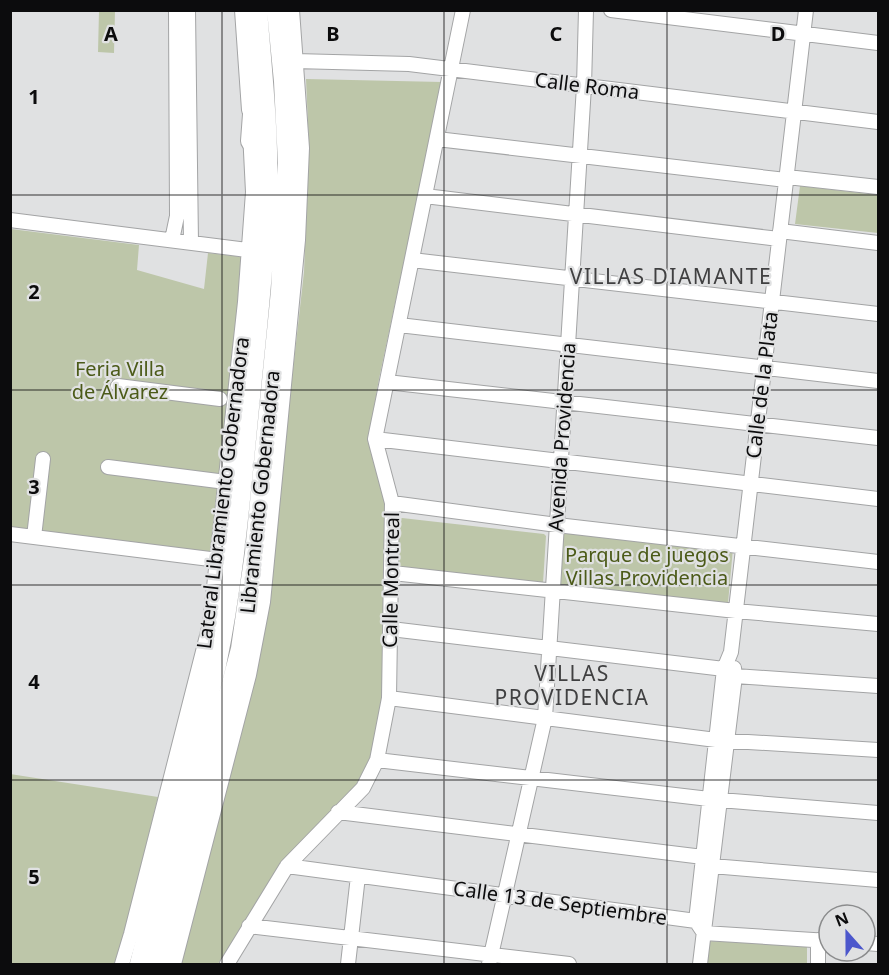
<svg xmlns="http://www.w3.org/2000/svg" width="889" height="975" viewBox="0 0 889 975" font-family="'Noto Sans',sans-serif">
<rect width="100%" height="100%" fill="#e0e1e2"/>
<path fill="#bdc6a9" d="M99 11H115L114 53 98 52Z
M306 79 442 82 379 379 369 436 386 504 383 700 369 764 358 785 282 864 218 964H179L263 637 304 272 309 146Z
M800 186 878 195V233L795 224Z
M11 229 139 245 137 270 204 289 208 253 243 257 213 556 11 530Z
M402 518 544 534 546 536 543 583 399 567 398 564 399 520Z
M563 530 733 548 728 603 561 585Z
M10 774 158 797 124 934 114 964H11Z
M709 941 807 946V964H706Z"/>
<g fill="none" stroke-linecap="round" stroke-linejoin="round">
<g stroke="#a3a4a5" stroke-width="16">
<path id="minor" d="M188 10 191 243
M242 10 249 110
M611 10 878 43
M295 61 409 64 878 122
M437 139 786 180
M787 177 878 187
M425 196 779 239
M10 220 255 251
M780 231 878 243
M172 240 177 216 176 10
M412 260 878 314
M399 325 878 381
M387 382 878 438
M118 386 220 399
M375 439 878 499
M108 467 218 481
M392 503 557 525 878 562
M10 534 226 561
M34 537 43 459
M393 573 736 611 878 624
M391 629 724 669 735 676 878 686
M389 698 716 740 878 750
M377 760 709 799
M720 800 878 813
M338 812 703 857
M287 866 696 921 704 933 829 941
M712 866 878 880
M696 921 724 669 731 652 806 10
M249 926 569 964
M865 943 878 944
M122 964 131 934 210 624 245 302 253 192 250 132
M174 964 249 675 263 602 298 240 302 148 292 10
M227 964 287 866 363 788 377 760 389 698 392 503 375 439 463 10
M348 964 358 876
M489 964 545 718 584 86 586 10
M700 964 735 676 734 668
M818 964V940"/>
</g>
<g stroke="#a3a4a5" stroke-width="22">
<path id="highway" d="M251 141 254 101
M140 964 216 665C233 584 240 500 248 418 255 344 264 270 267 196 269 134 262 73 257 10
M159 964 241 649 255 553 281 291 288 163 284 81 277 10"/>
</g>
<use href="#minor" stroke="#fff" stroke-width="14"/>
<use href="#highway" stroke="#fff" stroke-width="20"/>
</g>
<path fill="none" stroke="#0c0c0d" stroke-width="1.5" stroke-opacity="0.55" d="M222 10V964M444 10V964M667 10V964M10 195H878M10 390H878M10 585H878M10 780H878"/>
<g text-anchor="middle" stroke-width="4.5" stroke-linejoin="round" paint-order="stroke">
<g font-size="20" fill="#0c0c0d" stroke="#e0e1e2">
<text transform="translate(587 86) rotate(7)" y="7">Calle Roma</text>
<text transform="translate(762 385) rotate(-83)" y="7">Calle de la Plata</text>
<text transform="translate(562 437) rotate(-86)" y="7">Avenida Providencia</text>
<text transform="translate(260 492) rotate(-84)" y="7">Libramiento Gobernadora</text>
<text transform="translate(223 493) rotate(-83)" y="7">Lateral Libramiento Gobernadora</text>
<text transform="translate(391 580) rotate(-89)" y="7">Calle Montreal</text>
<text transform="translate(560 903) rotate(8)" y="7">Calle 13 de Septiembre</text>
</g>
<g font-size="20" fill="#4b5a18" stroke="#e0e1e2">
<text x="120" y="376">Feria Villa<tspan x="120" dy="23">de Álvarez</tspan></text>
<text x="647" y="562">Parque de juegos<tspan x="647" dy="23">Villas Providencia</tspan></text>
</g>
<g font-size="21" letter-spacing="1.5" fill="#404041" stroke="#e0e1e2">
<text x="671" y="284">VILLAS DIAMANTE</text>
<text x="572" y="681">VILLAS<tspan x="572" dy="24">PROVIDENCIA</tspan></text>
</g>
</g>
<g font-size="20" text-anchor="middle" font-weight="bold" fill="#0c0c0d" stroke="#e0e1e2" stroke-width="4.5" stroke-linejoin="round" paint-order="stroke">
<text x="111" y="41">A</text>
<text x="333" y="41">B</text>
<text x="556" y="41">C</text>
<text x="778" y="41">D</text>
<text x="34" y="104">1</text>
<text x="34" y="299">2</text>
<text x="34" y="494">3</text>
<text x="34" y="689">4</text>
<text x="34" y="884">5</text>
</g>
<rect width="889" height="975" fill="none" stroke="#0c0c0d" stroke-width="24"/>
<g transform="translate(847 933) rotate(339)"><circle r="28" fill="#e0e1e2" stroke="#8b8c8d" stroke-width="1.5"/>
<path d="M0-4.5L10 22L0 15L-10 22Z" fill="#4c57cc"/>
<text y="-9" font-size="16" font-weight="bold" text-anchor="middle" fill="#0c0c0d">N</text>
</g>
</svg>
